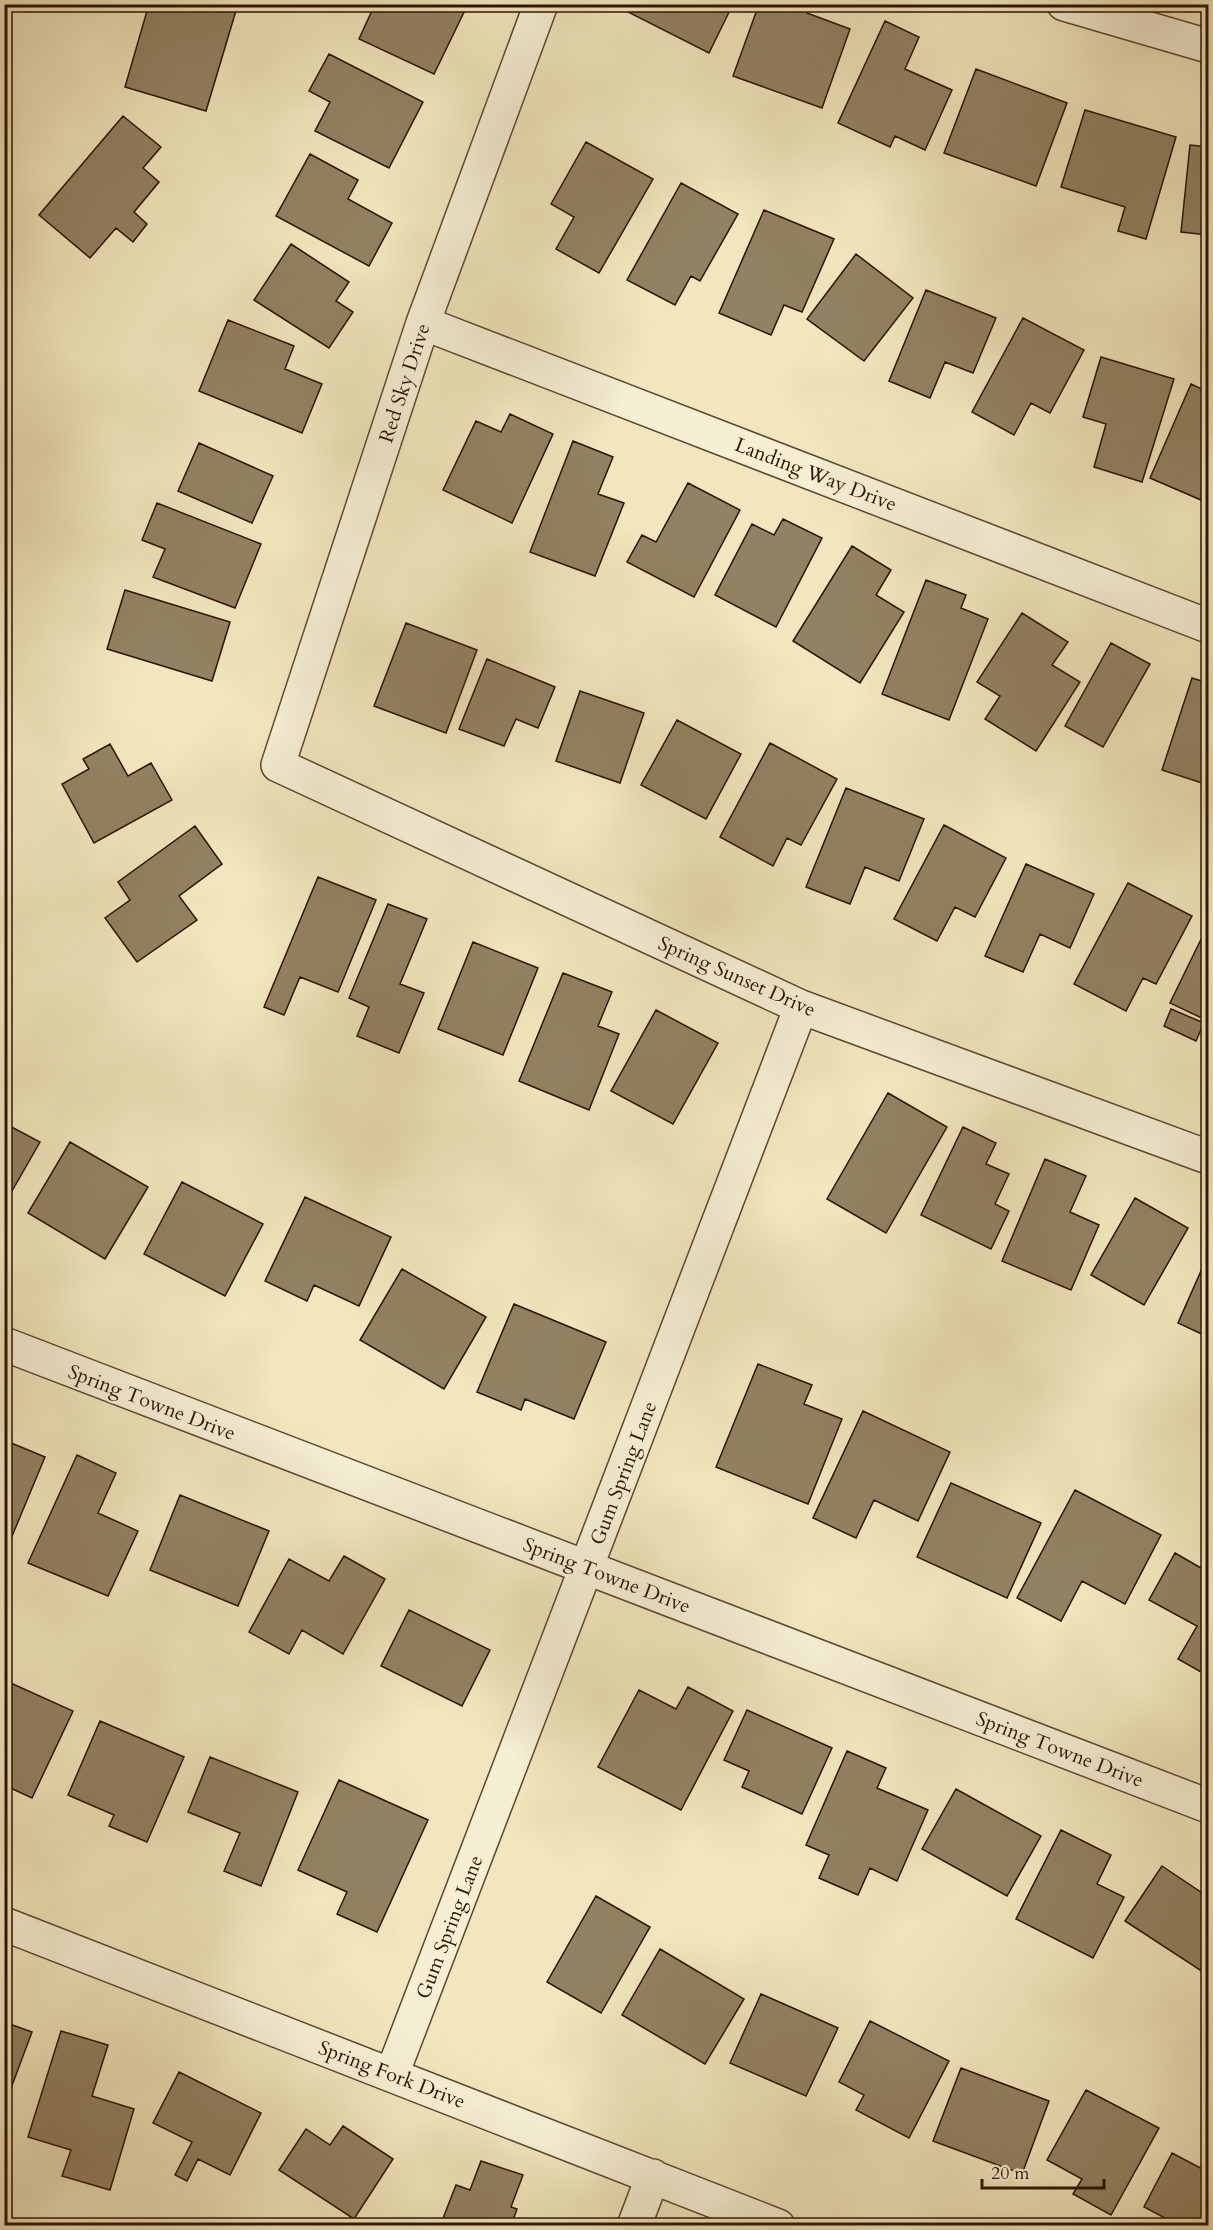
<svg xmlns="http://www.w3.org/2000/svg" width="1213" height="2230" viewBox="0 0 1213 2230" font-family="Cardo,serif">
<rect width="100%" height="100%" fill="#f1e6bd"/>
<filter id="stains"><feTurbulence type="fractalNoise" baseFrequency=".00333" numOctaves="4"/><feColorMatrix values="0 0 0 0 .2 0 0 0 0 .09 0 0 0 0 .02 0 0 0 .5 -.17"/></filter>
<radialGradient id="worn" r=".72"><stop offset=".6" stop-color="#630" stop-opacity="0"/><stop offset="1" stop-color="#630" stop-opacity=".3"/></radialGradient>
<path fill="#928162" stroke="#2c1300" stroke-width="1.5" d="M149 4H165L186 11 188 4H238L206 111 125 87Z
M375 4H468L434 74 359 39Z
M627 4H733L709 53 624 10Z
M759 4H810L807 13 850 29 822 108 733 76Z
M885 21 919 37 905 69 952 90 925 150 895 136 890 147 838 123Z
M329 54 423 102 389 168 315 131 330 102 309 91Z
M976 69 1067 103 1036 186 944 153Z
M1085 110 1176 137 1146 239 1118 231 1125 207 1061 187Z
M123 116 161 147 143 168 159 182 134 212 147 224 133 242 116 228 90 258 39 215Z
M586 142 653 179 599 273 556 249 574 217 551 204Z
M1190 145 1208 147V235L1181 232Z
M310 154 358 180 348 199 392 223 369 266 276 216Z
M681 183 738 214 700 281 691 276 675 305 627 280Z
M764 210 834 239 802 312 784 305 771 335 719 313Z
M4 241 12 242 8 287H4Z
M291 244 349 282 336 301 353 312 329 348 254 300Z
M856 254 913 298 864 361 807 319Z
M926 290 996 318 973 373 945 362 930 398 889 381Z
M1023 318 1084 350 1050 413 1031 403 1014 435 972 412Z
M228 320 294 346 285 369 322 384 302 433 199 391Z
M1101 357 1174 379 1142 482 1094 467 1106 424 1083 417Z
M1191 384 1208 392V503L1150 478Z
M510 414 553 434 512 523 443 490 476 421 501 432Z
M573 441 613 457 598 494 624 503 595 576 530 552Z
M199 443 273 476 252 523 178 491Z
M688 483 740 510 694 597 627 562 642 535 656 542Z
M157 503 261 544 235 608 153 577 165 549 142 540Z
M783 519 822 538 776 627 715 595 752 524 774 535Z
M852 546 891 570 876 595 904 612 860 683 793 641Z
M926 580 966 595 961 608 988 619 949 720 882 694Z
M125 590 230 622 212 681 107 649Z
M1022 613 1068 642 1052 665 1080 682 1036 751 985 719 1000 696 977 682Z
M406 623 477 650 446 733 374 706Z
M1111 643 1150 664 1103 747 1065 726Z
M487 659 555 687 538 728 516 719 504 746 459 729Z
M1192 678 1208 683V785L1162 770Z
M580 691 644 713 620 783 556 761Z
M677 720 741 754 706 819 641 785Z
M770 743 837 779 801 845 787 838 773 866 720 837Z
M110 744 128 776 151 763 172 800 94 843 62 784 89 769 83 759Z
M846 788 924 819 899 881 865 867 850 904 806 887Z
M944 825 1006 858 975 917 955 907 937 941 894 919Z
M195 826 222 864 179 896 197 920 137 962 105 918 130 900 118 882Z
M1026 864 1094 894 1070 948 1040 934 1023 972 985 956Z
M318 877 376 900 338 992 300 977 284 1015 264 1007Z
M1128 883 1192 916 1156 984 1143 978 1126 1011 1074 984Z
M388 904 427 919 400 984 424 993 399 1053 357 1036 369 1007 349 998Z
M1207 927 1208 928V1021L1170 1003Z
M473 942 538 968 503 1055 438 1029Z
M563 973 612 992 598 1026 619 1034 589 1110 519 1081Z
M1171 1009 1204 1023 1196 1041 1164 1026Z
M656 1010 718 1043 673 1124 611 1091Z
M888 1093 947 1127 886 1233 827 1199Z
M4 1123 40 1142 4 1205Z
M963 1127 996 1143 986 1164 1009 1174 995 1204 1009 1211 991 1249 921 1215Z
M70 1142 148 1187 105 1259 28 1213Z
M1045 1159 1086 1176 1070 1212 1099 1225 1071 1290 1002 1261Z
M182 1182 263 1224 225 1296 144 1254Z
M305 1197 391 1237 359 1306 314 1285 307 1301 265 1281Z
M1135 1198 1188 1228 1144 1305 1091 1275Z
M1208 1255V1337L1178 1323Z
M402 1269 486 1317 444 1389 360 1340Z
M514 1304 606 1342 574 1419 525 1399 521 1410 477 1392Z
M758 1364 812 1385 804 1404 842 1419 808 1504 716 1467Z
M863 1411 950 1452 918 1521 874 1500 856 1538 813 1518Z
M4 1440 45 1457 5 1553H4Z
M77 1455 116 1473 98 1513 138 1531 108 1596 28 1563Z
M951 1483 1041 1523 1007 1598 917 1557Z
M1075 1490 1161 1535 1125 1604 1082 1581 1061 1621 1017 1598Z
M180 1495 269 1531 238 1606 150 1570Z
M1175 1553 1208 1572V1676L1178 1659 1197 1626 1149 1600Z
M344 1556 385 1579 343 1654 302 1630 289 1654 249 1632 289 1559 329 1581Z
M409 1610 490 1650 462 1706 381 1666Z
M4 1680 73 1711 32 1798 4 1785Z
M688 1687 733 1711 681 1810 598 1767 639 1690 676 1709Z
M747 1710 832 1748 802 1814 742 1787 749 1771 724 1760Z
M100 1721 184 1757 147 1842 109 1826 114 1815 68 1795Z
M847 1751 886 1768 877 1788 928 1810 897 1881 870 1868 858 1895 819 1878 829 1855 806 1845Z
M210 1757 298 1792 261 1886 224 1871 240 1833 188 1812Z
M339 1780 428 1820 377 1932 337 1914 347 1892 298 1870Z
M956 1789 1041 1836 1007 1896 922 1849Z
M1061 1830 1111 1855 1097 1884 1124 1897 1093 1958 1016 1919Z
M1162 1866 1208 1897V1970L1206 1974 1125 1921Z
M596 1896 650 1927 601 2013 547 1982Z
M660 1949 744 1999 705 2064 622 2015Z
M761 1994 838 2028 806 2096 730 2063Z
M870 2021 949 2061 909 2138 856 2110 864 2095 839 2082Z
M4 2022 32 2032 4 2107Z
M61 2031 108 2045 92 2096 134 2109 110 2190 62 2176 71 2150 28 2137Z
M961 2068 1049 2101 1022 2174 933 2141Z
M179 2072 261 2113 230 2175 198 2159 187 2181 175 2175 192 2142 153 2123Z
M1086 2090 1159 2128 1111 2215 1073 2194 1082 2179 1047 2160Z
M343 2126 393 2159 354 2219 279 2170 306 2129 330 2145Z
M1172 2153 1208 2172V2226H1180L1144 2207Z
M481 2161 523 2175 511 2207 517 2209 511 2226H440L456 2185 470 2190Z"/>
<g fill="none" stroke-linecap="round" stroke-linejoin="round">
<g stroke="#5d482f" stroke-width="36">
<path id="street" d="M541 4 423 323 278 765 801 1007 1208 1157
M1064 4 1208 46
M423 323 1208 626
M4 1344 1208 1806
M4 1924 778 2226
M392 2074 801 1007
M634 2226 653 2176"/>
</g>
<use href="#street" stroke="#f6efd4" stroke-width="33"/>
</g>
<g text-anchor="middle" stroke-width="4.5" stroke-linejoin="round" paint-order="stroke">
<g font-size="20" fill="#2c1300" stroke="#f6efd4">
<text transform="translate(404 383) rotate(-72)" y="7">Red Sky Drive</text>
<text transform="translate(816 474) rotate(21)" y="7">Landing Way Drive</text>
<text transform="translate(737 976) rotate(24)" y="7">Spring Sunset Drive</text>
<text transform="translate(152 1402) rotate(21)" y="7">Spring Towne Drive</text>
<text transform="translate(623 1473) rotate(-69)" y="7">Gum Spring Lane</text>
<text transform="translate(607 1575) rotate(21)" y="7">Spring Towne Drive</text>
<text transform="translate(1060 1749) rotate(21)" y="7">Spring Towne Drive</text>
<text transform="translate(449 1927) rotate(-69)" y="7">Gum Spring Lane</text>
<text transform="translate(392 2074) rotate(21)" y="7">Spring Fork Drive</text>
</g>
</g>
<rect width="1213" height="2230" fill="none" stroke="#f1e6bd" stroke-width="24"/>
<rect x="6" y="6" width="1201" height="2218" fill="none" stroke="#2c1300" stroke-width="3"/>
<rect x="12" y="12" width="1189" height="2206" fill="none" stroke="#2c1300" stroke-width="1.5"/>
<path d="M982 2179v9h122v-9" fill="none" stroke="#2c1300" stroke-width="3"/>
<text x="991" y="2179" font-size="18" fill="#2c1300" stroke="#f6efd4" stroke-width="4.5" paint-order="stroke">20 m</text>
<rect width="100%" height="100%" filter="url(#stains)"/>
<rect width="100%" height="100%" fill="url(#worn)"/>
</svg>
